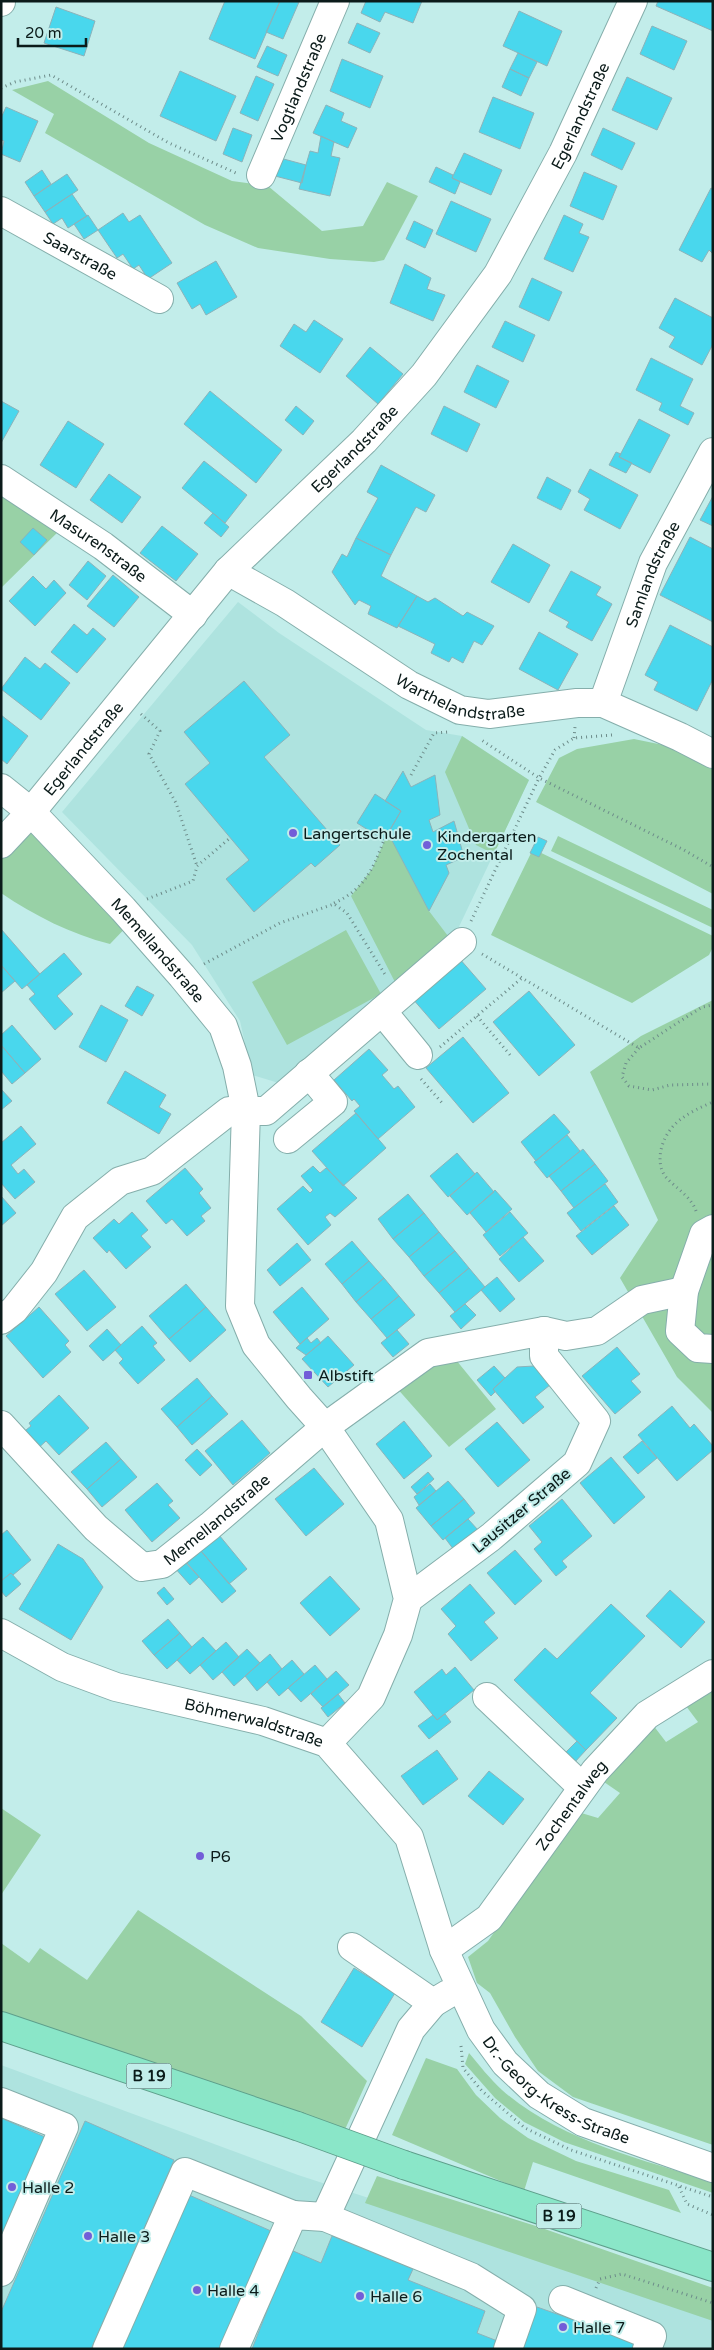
<svg xmlns="http://www.w3.org/2000/svg" width="714" height="2350" viewBox="0 0 714 2350" font-family="'Varela Round',sans-serif">
<rect width="100%" height="100%" fill="#c2edea"/>
<path fill="#aee3df" d="M238 602 279 633 426 730 462 736 529 780 455 935 282 1084 252 1075 240 1021 192 945 62 812Z
M1 2065 298 2175 713 2310V2349H1Z"/>
<path fill="#98d1a6" d="M48 81 149 143 232 181 268 186 322 231 363 226 387 182 418 196 384 260 374 262 330 259 258 248 205 225 45 133 54 114 12 90Z
M1 486 63 527 1 588Z
M462 736 529 780 494 854 476 845 445 772Z
M634 739 673 747 713 770V894L536 802 559 758 577 749Z
M31 812 133 920 110 944C71 934 35 916 1 893V844Z
M388 833 429 911 451 940 398 988 351 896 372 869Z
M558 836 713 910V928L551 851Z
M533 849 713 936V947L709 955 632 1003 491 935Z
M346 930 381 994 287 1045 252 982Z
M713 1000V1413L677 1377 620 1278 658 1220 590 1072 641 1036Z
M452 1355 496 1409 449 1447 395 1386Z
M713 1686V2145L573 2097 538 2071 515 2037 490 1993 477 1983 468 1957 488 1941 578 1812 598 1818 620 1793 604 1782 653 1725 666 1742 698 1722 683 1702Z
M1 1808 41 1835 1 1895Z
M138 1910 301 2016 367 2081 342 2136 1 2022V1943L29 1963 40 1948 87 1980Z
M469 2053C479 2065 490 2079 502 2090 560 2141 641 2159 713 2182V2193L564 2142 524 2122 495 2098 465 2064Z
M426 2058 457 2069 476 2095 500 2118 528 2138 576 2161 669 2190 681 2213 533 2162 524 2191 392 2135Z
M377 2176 539 2227 713 2288V2321L365 2203Z"/>
<path fill="#49d7ed" stroke="#8bb3ba" d="M225 1H280L255 59 209 39Z
M280 1 299 2 283 39 266 32Z
M366 1H422L413 23 385 12 380 22 361 13Z
M658 1H713V31L656 6Z
M56 7 95 21 84 56 44 43Z
M519 11 562 31 547 66 503 46Z
M357 23 380 33 370 53 348 43Z
M652 26 687 41 674 70 640 54Z
M267 46 287 55 278 76 257 67Z
M518 53 537 62 529 78 510 69Z
M342 59 383 76 370 108 330 91Z
M510 69 529 78 521 96 502 87Z
M180 71 236 96 216 141 160 116Z
M256 76 274 84 258 121 240 113Z
M627 77 672 98 657 130 612 110Z
M493 97 534 113 520 149 479 132Z
M326 105 344 113 341 121 357 128 348 148 313 133Z
M6 107 38 121 20 162 1 154 4 141 1 140V118Z
M233 128 252 135 242 162 223 154Z
M603 128 635 143 622 170 591 155Z
M321 136 334 142 331 156 340 158 330 196 299 189 310 151 318 153Z
M464 153 502 170 491 195 452 178Z
M280 158 306 165 302 183 275 176Z
M436 167 453 175 452 178 460 182 455 194 429 182Z
M42 170 51 184 34 196 25 182Z
M584 172 617 186 603 220 570 206Z
M67 174 78 190 45 212 34 196Z
M711 188 713 189V254L709 250 702 262 679 250Z
M72 194 87 216 68 228 62 218 53 224 45 212Z
M451 201 491 219 476 252 436 234Z
M123 213 129 222 140 215 172 263 148 279 139 265 133 269 123 254 117 258 98 230Z
M88 215 98 230 84 239 74 224Z
M564 215 583 224 579 233 589 237 573 272 544 259Z
M414 221 433 230 425 248 406 239Z
M216 261 237 297 206 315 200 304 192 309 177 283Z
M405 264 431 278 427 289 445 295 433 321 390 303Z
M532 278 562 292 549 321 519 307Z
M675 298 713 318V344L702 365 669 347 675 337 659 328Z
M314 320 343 339 320 373 280 346 294 324 306 332Z
M505 321 535 335 523 362 492 347Z
M370 347 403 374 378 404 346 376Z
M651 358 693 379 680 406 694 413 688 425 659 410 662 403 636 390Z
M477 365 509 381 496 408 464 392Z
M210 391 282 450 256 483 184 424Z
M1 401 19 411 1 443Z
M296 406 314 421 303 435 285 420Z
M444 406 480 424 467 452 431 434Z
M639 419 670 435 650 473 619 457Z
M68 421 104 444 76 488 40 465Z
M616 452 621 454 619 457 632 463 626 473 609 465Z
M204 461 247 495 225 523 182 488Z
M381 465 435 495 426 512 416 507 391 555 356 538 378 498 367 492Z
M590 469 638 495 620 529 584 510 590 499 578 492Z
M109 474 141 497 122 523 90 500Z
M547 477 571 490 561 510 537 498Z
M713 496V526L700 520Z
M213 513 229 527 221 537 204 523Z
M162 526 198 554 176 581 140 553Z
M33 528 47 540 34 555 20 542Z
M690 537 713 549V622L660 595Z
M356 538 391 555 381 576 417 596 397 628 368 614 371 606 359 600 355 605 332 572 342 554 347 557Z
M513 544 550 565 529 603 491 582Z
M88 561 106 576 87 600 69 585Z
M571 571 601 587 596 595 612 604 592 641 566 627 569 622 549 611Z
M113 575 139 597 114 627 87 606Z
M33 576 46 589 54 580 66 593 35 626 9 601Z
M417 596 428 602 435 598 463 616 467 612 494 626 482 645 474 641 463 663 452 657 449 662 431 653 435 644 398 626Z
M74 624 87 635 93 628 106 639 77 673 51 652Z
M670 625 713 647V679L697 711 654 690 658 682 645 675Z
M539 632 578 654 558 690 519 669Z
M25 657 40 669 45 663 70 683 41 720 1 689Z
M244 681 290 735 264 757 340 845 315 867 311 863 254 912 226 879 249 860 185 784 210 763 184 732Z
M1 715 28 736 7 764 1 759Z
M403 771 411 787 435 775 440 815 429 820 433 832 454 821 464 857 446 865 449 873 429 911 388 833 401 811 385 801Z
M375 794 401 811 384 840 357 823Z
M538 837 547 841 539 857 530 853Z
M1 929 40 974 22 989 1 965Z
M64 953 82 974 57 996 73 1014 55 1030 29 999 35 994 27 985Z
M459 958 486 989 439 1029 412 998Z
M1 965 15 981 1 993Z
M137 986 154 995 142 1016 125 1006Z
M529 991 575 1045 539 1076 493 1022Z
M101 1005 128 1020 106 1062 79 1047Z
M12 1025 41 1059 25 1073 1 1045V1035Z
M463 1037 509 1093 473 1123 426 1068Z
M1 1045 25 1073 12 1084 1 1071Z
M369 1049 388 1070 382 1075 394 1089 398 1086 415 1107 378 1139 354 1111 360 1106 354 1099 352 1101 334 1080Z
M125 1071 166 1095 159 1107 171 1114 159 1134 107 1103Z
M1 1089 12 1101 1 1110Z
M356 1113 386 1148 343 1186 312 1151Z
M554 1114 570 1132 536 1161 521 1142Z
M21 1126 36 1144 11 1165 18 1174 24 1169 35 1182 15 1199 1 1183V1143Z
M567 1135 580 1151 547 1178 534 1162Z
M583 1149 595 1164 561 1191 549 1176Z
M457 1153 475 1174 448 1197 430 1176Z
M595 1164 608 1181 574 1208 561 1191Z
M313 1166 320 1173 326 1168 357 1198 335 1217 330 1213 325 1217 331 1225 308 1245 277 1209 303 1186 310 1193 313 1190 301 1176Z
M185 1168 203 1189 199 1193 211 1208 201 1216 205 1221 187 1236 172 1219 166 1224 146 1201Z
M477 1172 494 1192 467 1215 450 1196Z
M605 1184 618 1202 581 1231 567 1213Z
M495 1190 512 1209 486 1232 470 1213Z
M408 1194 424 1213 393 1239 378 1219Z
M1 1196 16 1213 1 1226Z
M614 1206 629 1225 592 1255 576 1236Z
M132 1212 148 1230 141 1236 151 1247 126 1269 109 1250 107 1253 93 1238 114 1219 119 1224Z
M510 1212 528 1233 500 1256 483 1235Z
M424 1213 439 1232 409 1257 393 1239Z
M439 1232 455 1251 424 1276 409 1257Z
M523 1237 544 1261 519 1282 499 1259Z
M352 1241 369 1261 342 1284 325 1264Z
M297 1243 311 1260 280 1286 267 1270Z
M455 1251 469 1268 439 1293 424 1276Z
M369 1261 384 1278 356 1302 342 1284Z
M469 1268 485 1287 455 1312 439 1293Z
M84 1270 116 1307 87 1331 55 1294Z
M497 1277 515 1299 500 1312 481 1290Z
M384 1278 399 1296 371 1319 356 1302Z
M186 1284 206 1307 169 1339 149 1316Z
M302 1287 329 1319 300 1344 273 1312Z
M399 1296 415 1315 387 1338 371 1319Z
M465 1304 476 1315 461 1329 450 1316Z
M39 1307 69 1341 65 1345 71 1352 43 1378 6 1336Z
M206 1307 226 1330 190 1362 169 1339Z
M142 1326 157 1343 153 1346 165 1360 138 1384 119 1363 123 1359 115 1350Z
M107 1329 121 1345 103 1361 89 1346Z
M397 1330 409 1344 393 1357 381 1343Z
M328 1336 354 1365 328 1387 302 1359Z
M307 1338 311 1343 317 1338 321 1343 306 1355 296 1348Z
M617 1347 640 1374 631 1381 641 1392 615 1414 582 1376Z
M494 1366 505 1378 493 1389 495 1392 491 1396 477 1380Z
M534 1366 550 1385 535 1397 544 1407 523 1424 493 1389 517 1367Z
M197 1378 212 1396 177 1427 161 1409Z
M59 1395 89 1428 59 1455 46 1441 35 1451 21 1434 31 1426 29 1423Z
M212 1396 228 1414 192 1445 177 1427Z
M672 1406 690 1428 694 1424 713 1446V1450L677 1481 638 1435Z
M242 1420 270 1453 233 1485 205 1451Z
M404 1421 432 1456 404 1479 376 1444Z
M497 1422 530 1460 498 1487 465 1449Z
M642 1441 657 1458 638 1474 623 1457Z
M106 1442 121 1459 87 1489 71 1472Z
M197 1449 212 1465 200 1476 185 1460Z
M611 1457 645 1497 614 1524 580 1483Z
M121 1459 137 1477 102 1507 87 1489Z
M314 1468 344 1504 306 1536 275 1499Z
M428 1472 434 1479 417 1494 411 1487Z
M448 1481 464 1499 431 1526 416 1508Z
M157 1483 173 1501 168 1505 180 1518 152 1542 125 1510Z
M430 1484 436 1491 419 1505 414 1497Z
M464 1499 475 1513 443 1540 431 1526Z
M562 1499 592 1536 562 1561 567 1567 556 1576 534 1549 542 1542 529 1526Z
M468 1519 478 1530 454 1550 445 1538Z
M7 1530 31 1560 13 1575 11 1573 1 1581V1535Z
M219 1535 247 1569 229 1584 201 1551Z
M58 1544 83 1559 103 1587 71 1640 19 1609Z
M515 1550 542 1581 515 1605 487 1573Z
M201 1551 236 1591 222 1603 187 1563Z
M183 1560 199 1577 190 1585 174 1567Z
M11 1573 21 1584 6 1597 1 1591V1581Z
M330 1576 360 1609 330 1636 300 1603Z
M470 1584 495 1613 484 1622 498 1638 471 1661 448 1634 456 1626 441 1609Z
M164 1587 174 1599 167 1605 157 1593Z
M670 1590 705 1622 681 1648 646 1616Z
M611 1604 645 1636 590 1693 617 1718 586 1750 514 1680 545 1648 557 1659Z
M168 1619 180 1633 154 1655 142 1641Z
M180 1633 192 1647 167 1669 154 1655Z
M203 1637 216 1651 190 1674 177 1660Z
M226 1642 239 1657 213 1680 200 1665Z
M247 1649 260 1663 234 1686 222 1672Z
M270 1654 282 1669 257 1691 245 1676Z
M292 1660 304 1674 279 1696 267 1682Z
M315 1665 327 1679 301 1702 288 1688Z
M455 1667 474 1690 437 1720 414 1692 442 1669 446 1675Z
M336 1671 349 1685 323 1707 311 1694Z
M338 1694 345 1703 328 1717 321 1708Z
M445 1714 451 1722 429 1739 418 1726 433 1715 437 1720Z
M577 1741 586 1750 574 1763 564 1754Z
M437 1750 458 1779 423 1805 401 1776Z
M489 1771 524 1799 503 1825 468 1796Z
M354 1968 395 1993 362 2047 321 2022Z
M1 2118 45 2137 1 2236Z
M85 2121 174 2160 91 2349H1V2312Z
M189 2195 271 2231 220 2349H122Z
M332 2236 413 2269 408 2280 485 2311 477 2333 500 2342 497 2349H252L291 2250 321 2263Z
M537 2307 636 2342 634 2349H523Z"/>
<g fill="none" stroke-linecap="round" stroke-linejoin="round">
<g stroke="#85aeab" stroke-width="30">
<g id="minor">
<path d="M1 2V1"/>
<path id="s1" d="M261 175 335 1"/>
<path id="s2" d="M1 211 159 299"/>
<path id="s3" d="M1 479 103 546 193 615"/>
<path id="s4" d="M228 571 285 603 409 685 460 710 489 714 577 703H603L680 737 713 754"/>
<path id="s5" d="M603 703 653 563 713 452"/>
<path id="s6" d="M1 788 31 812 123 909 182 976 223 1026 237 1066 246 1110 240 1306 256 1345 299 1398 325 1427 389 1520 408 1599 398 1635 371 1697 327 1743"/>
<path id="s7" d="M1 844 31 812 228 571 364 441 424 375 498 274 563 153 633 1"/>
<path d="M382 1011 418 1055"/>
<path d="M288 1139 333 1102 309 1073"/>
<path d="M713 1229 704 1234 684 1291 680 1331 698 1348 713 1349"/>
<path d="M1 1320 14 1310 44 1272 75 1217 120 1181 152 1171 229 1111H266L462 942"/>
<path d="M544 1331 566 1336 597 1331 642 1300 684 1291"/>
<path id="s8" d="M1 1425 96 1528 142 1567 162 1564 210 1526 325 1427 428 1353 544 1331V1356L596 1421 577 1463 491 1537 408 1599"/>
<path id="s9" d="M1 1633 62 1667 116 1687 263 1721 327 1743 409 1837 444 1950 481 2030 505 2063 539 2095 583 2122 713 2168"/>
<path d="M487 1697 582 1787"/>
<path d="M352 1947 433 2003 448 1994"/>
<path id="s10" d="M444 1950 489 1918 595 1771 647 1715 713 1674"/>
<path d="M1 2102 64 2127 1 2272"/>
<path d="M325 2217 471 2277 522 2309 508 2349"/>
<path d="M563 2300 652 2336 647 2349"/>
<path d="M107 2349 185 2172 293 2215"/>
<path d="M234 2349 293 2215 325 2217 411 2029 433 2003"/>
</g>
</g>
<g stroke="#5e9f8b" stroke-width="30">
<path id="highway" d="M1 2026 297 2126
M404 2165 713 2267"/>
</g>
<path stroke="#6d8c8a" stroke-width="3" stroke-dasharray="1 4" stroke-linecap="butt" d="M1 88 15 82 51 75 169 143 236 173
M141 714 160 731 149 754 176 803 197 866
M612 735 574 738 555 750 539 778 684 850 713 867
M574 738 575 727
M411 775 434 733 448 732
M147 899 193 881 197 866 230 838
M334 903C364 890 373 869 384 840
M471 921 539 778 480 739
M482 954 639 1048 702 1007 713 1005
M204 964 280 923 334 904 347 913 386 976
M477 1016 511 1056
M440 1047 522 978
M639 1048 626 1063 622 1077 629 1086 652 1090 670 1085 713 1084
M421 1079 443 1104
M696 1211C691 1196 675 1188 665 1176 660 1169 659 1159 661 1150 667 1123 689 1112 713 1102
M461 2046 463 2068 482 2091 525 2128 571 2150 713 2197
M679 2187 687 2204 713 2215
M596 2288 600 2279 622 2274 713 2303"/>
<use href="#minor" stroke="#fff" stroke-width="28"/>
<use href="#highway" stroke="#8ae6c8" stroke-width="28"/>
<g stroke="#5e9f8b" stroke-width="30" stroke-linecap="butt">
<path id="highway-bridge" d="M297 2126 404 2165"/>
</g>
<use href="#highway-bridge" stroke="#8ae6c8" stroke-width="28"/>
</g>
<g fill="#725ed8" stroke="#c2edea" stroke-width="2">
<circle cx="293" cy="833" r="5"/>
<circle cx="427" cy="845" r="5"/>
<rect x="303" y="1370" width="10" height="10" rx="2.5"/>
<circle cx="200" cy="1856" r="5"/>
<circle cx="12" cy="2187" r="5"/>
<circle cx="88" cy="2236" r="5"/>
<circle cx="197" cy="2290" r="5"/>
<circle cx="360" cy="2296" r="5"/>
<circle cx="563" cy="2327" r="5"/>
</g>
<g text-anchor="middle" stroke-width="4" stroke-linejoin="round" paint-order="stroke">
<g fill="#c2edea" stroke="#425a58" stroke-width="1">
<rect x="126.5" y="2063.5" width="45" height="25" rx="4"/>
<rect x="536.5" y="2203.5" width="45" height="25" rx="4"/>
</g>
<g font-size="15" font-weight="bold" fill="#0b1b1a">
<text x="149" y="2081">B 19</text>
<text x="559" y="2221">B 19</text>
</g>
<g font-size="16" fill="#0b1b1a" stroke="#c2edea">
<text dy="6" stroke="none"><textPath href="#s1" startOffset="95">Vogtlandstraße</textPath></text>
<text dy="6" stroke="none"><textPath href="#s7" startOffset="936">Egerlandstraße</textPath></text>
<text dy="6" stroke="none"><textPath href="#s2" startOffset="91">Saarstraße</textPath></text>
<text dy="6" stroke="none"><textPath href="#s7" startOffset="531">Egerlandstraße</textPath></text>
<text dy="6" stroke="none"><textPath href="#s3" startOffset="118">Masurenstraße</textPath></text>
<text dy="6" stroke="none"><textPath href="#s5" startOffset="138">Samlandstraße</textPath></text>
<text dy="6" stroke="none"><textPath href="#s4" startOffset="268">Warthelandstraße</textPath></text>
<text dy="6" stroke="none"><textPath href="#s7" startOffset="126">Egerlandstraße</textPath></text>
<text dy="6" stroke="none"><textPath href="#s6" startOffset="226">Memellandstraße</textPath></text>
<text transform="translate(521 1510) rotate(-40)" y="6">Lausitzer Straße</text>
<text dy="6" stroke="none"><textPath href="#s8" startOffset="291">Memellandstraße</textPath></text>
<text dy="6" stroke="none"><textPath href="#s9" startOffset="270">Böhmerwaldstraße</textPath></text>
<text dy="6" stroke="none"><textPath href="#s10" startOffset="195">Zochentalweg</textPath></text>
<text dy="6" stroke="none"><textPath href="#s9" startOffset="776">Dr.-Georg-Kress-Straße</textPath></text>
</g>
<g font-size="16" fill="#0b1b1a" stroke="#c2edea" text-anchor="start">
<text x="303" y="839">Langertschule</text>
<text x="437" y="842">Kindergarten<tspan x="437" dy="18">Zochental</tspan></text>
<text x="318" y="1381">Albstift</text>
<text x="210" y="1862">P6</text>
<text x="22" y="2193">Halle 2</text>
<text x="98" y="2242">Halle 3</text>
<text x="207" y="2296">Halle 4</text>
<text x="370" y="2302">Halle 6</text>
<text x="573" y="2333">Halle 7</text>
</g>
</g>
<rect width="714" height="2350" fill="none" stroke="#0b1b1a" stroke-width="5"/>
<path d="M18 38v8h68v-8" fill="none" stroke="#0b1b1a" stroke-width="2.5"/>
<text x="25" y="38" font-size="15" fill="#0b1b1a" stroke="#c2edea" stroke-width="4" paint-order="stroke">20 m</text>
</svg>
